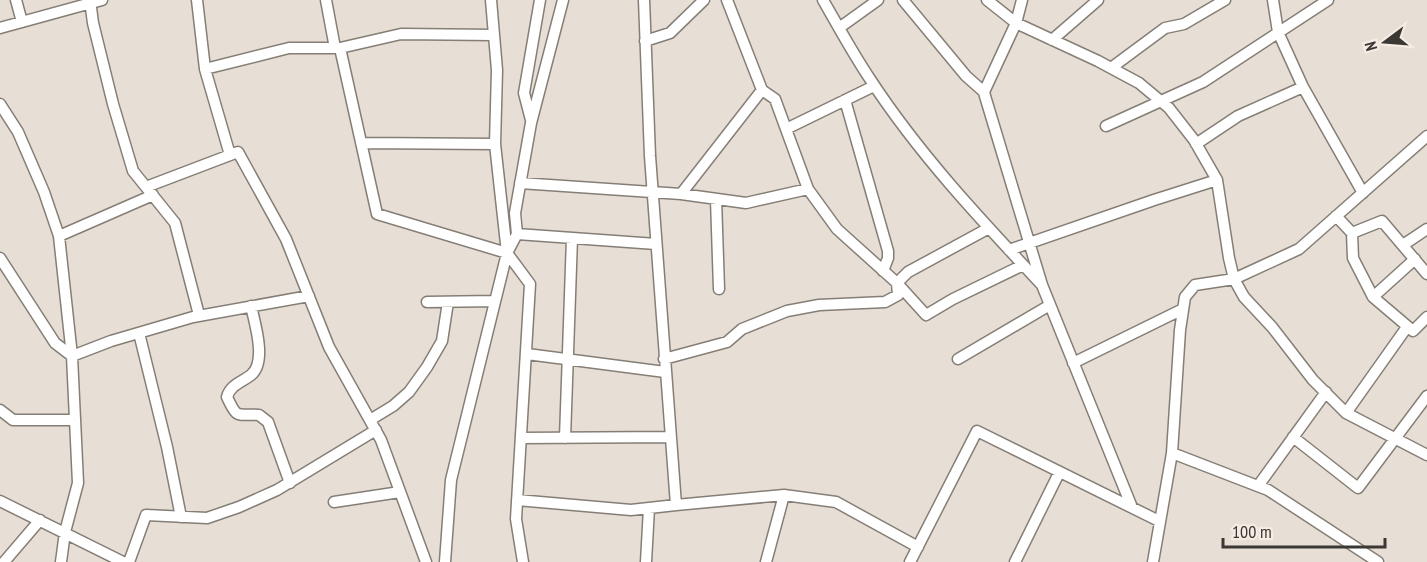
<svg xmlns="http://www.w3.org/2000/svg" width="1427" height="562" viewBox="0 0 1427 562" font-family="'PT Sans Narrow',sans-serif">
<rect width="100%" height="100%" fill="#e7dfd6"/>
<g fill="none" stroke-linecap="round" stroke-linejoin="round">
<g stroke="#857e76" stroke-width="13">
<path id="street" d="M16 0 22 22
M90 0 93 23 113 104 133 171 146 187 238 152 286 239 329 347 381 440 426 562
M197 0 205 69 230 155
M326 0 335 48
M491 0 497 70 495 144 507 253 530 284 516 519 523 562
M823 0C838 26 853 54 870 79 919 154 980 219 1041 284
M903 0 966 76 984 92
M987 0 1016 23 1098 61 1139 83 1169 108 1194 140 1217 180 1229 258 1234 279 1244 297 1272 327 1313 380 1346 413 1427 455
M1022 0 1016 23 984 92 985 96 1042 285 1131 505
M1273 0 1278 32 1303 87
M0 28 102 0
M839 28 878 0
M1052 40 1098 0
M645 41 670 33 704 0
M340 48 401 34 494 35
M1111 68 1165 28 1184 24 1225 0
M205 69 289 48H340L377 214 507 253
M762 90 775 99 808 189
M845 100 888 251V258L883 271
M0 104 18 132 44 192 59 236 72 356
M531 120 524 93 540 0
M1106 126 1203 82 1328 0
M786 129 874 86
M361 143 495 144
M1196 144 1238 116 1303 87 1363 193
M520 183 681 194 762 90 727 0
M146 187 175 223 199 315
M716 199 719 289
M1336 216 1352 233 1382 221 1427 274
M989 228 908 272 897 283 926 315 953 299 1023 265
M1352 233 1353 258 1373 297 1415 259
M517 234 656 244
M59 236 153 195
M1403 245 1427 229
M1009 250 1154 200 1217 180
M0 258 55 343 72 356
M1373 297 1413 331 1427 317
M427 302 495 301
M251 306C255 324 267 362 251 375 242 382 230 385 227 397 238 421 237 413 259 415L268 422 290 483
M139 333 167 447 181 517
M527 354 665 372
M664 359 727 342 742 329 787 311 819 305 885 302 898 295 897 283 837 229 808 189 746 203 681 194
M958 359 1050 305
M1073 363 1183 309
M0 410 13 420H75
M1346 413 1407 327
M370 420 393 406 409 392 427 367 442 341 448 302
M1293 437 1358 488 1427 396
M522 438 671 437
M565 438 572 238
M1172 453 1268 490 1378 562
M1258 486 1326 392
M517 500 631 510 676 505 650 156 644 0
M0 501 123 562
M334 502 400 492
M676 505 784 495 836 502 918 547
M4 562 40 520
M61 562 65 532 78 483 72 356 111 341 193 317 309 296
M129 562 146 515 207 518 239 507 277 490 376 430
M445 562 451 480 507 253 517 234 515 213 531 123 563 0
M646 562 649 508
M766 562 784 495
M910 562 977 431 1159 521
M1015 562 1059 473
M1153 562 1172 453 1180 330 1185 297 1195 285 1234 279 1299 249 1427 136"/>
</g>
<use href="#street" stroke="#fff" stroke-width="10"/>
</g>
<g transform="translate(1385 42) rotate(254)" stroke="#f5ece3" stroke-width="4.5" paint-order="stroke">
<path d="M0-4.5L10 22L0 15L-10 22Z" fill="#3b3734"/>
<text y="-9" font-size="16" font-weight="bold" text-anchor="middle" fill="#3b3734">N</text>
</g>
<path d="M1223 538v9h162v-9" fill="none" stroke="#3b3734" stroke-width="3"/>
<text x="1232" y="538" font-size="18" fill="#3b3734" stroke="#f5ece3" stroke-width="4.5" paint-order="stroke">100 m</text>
</svg>
